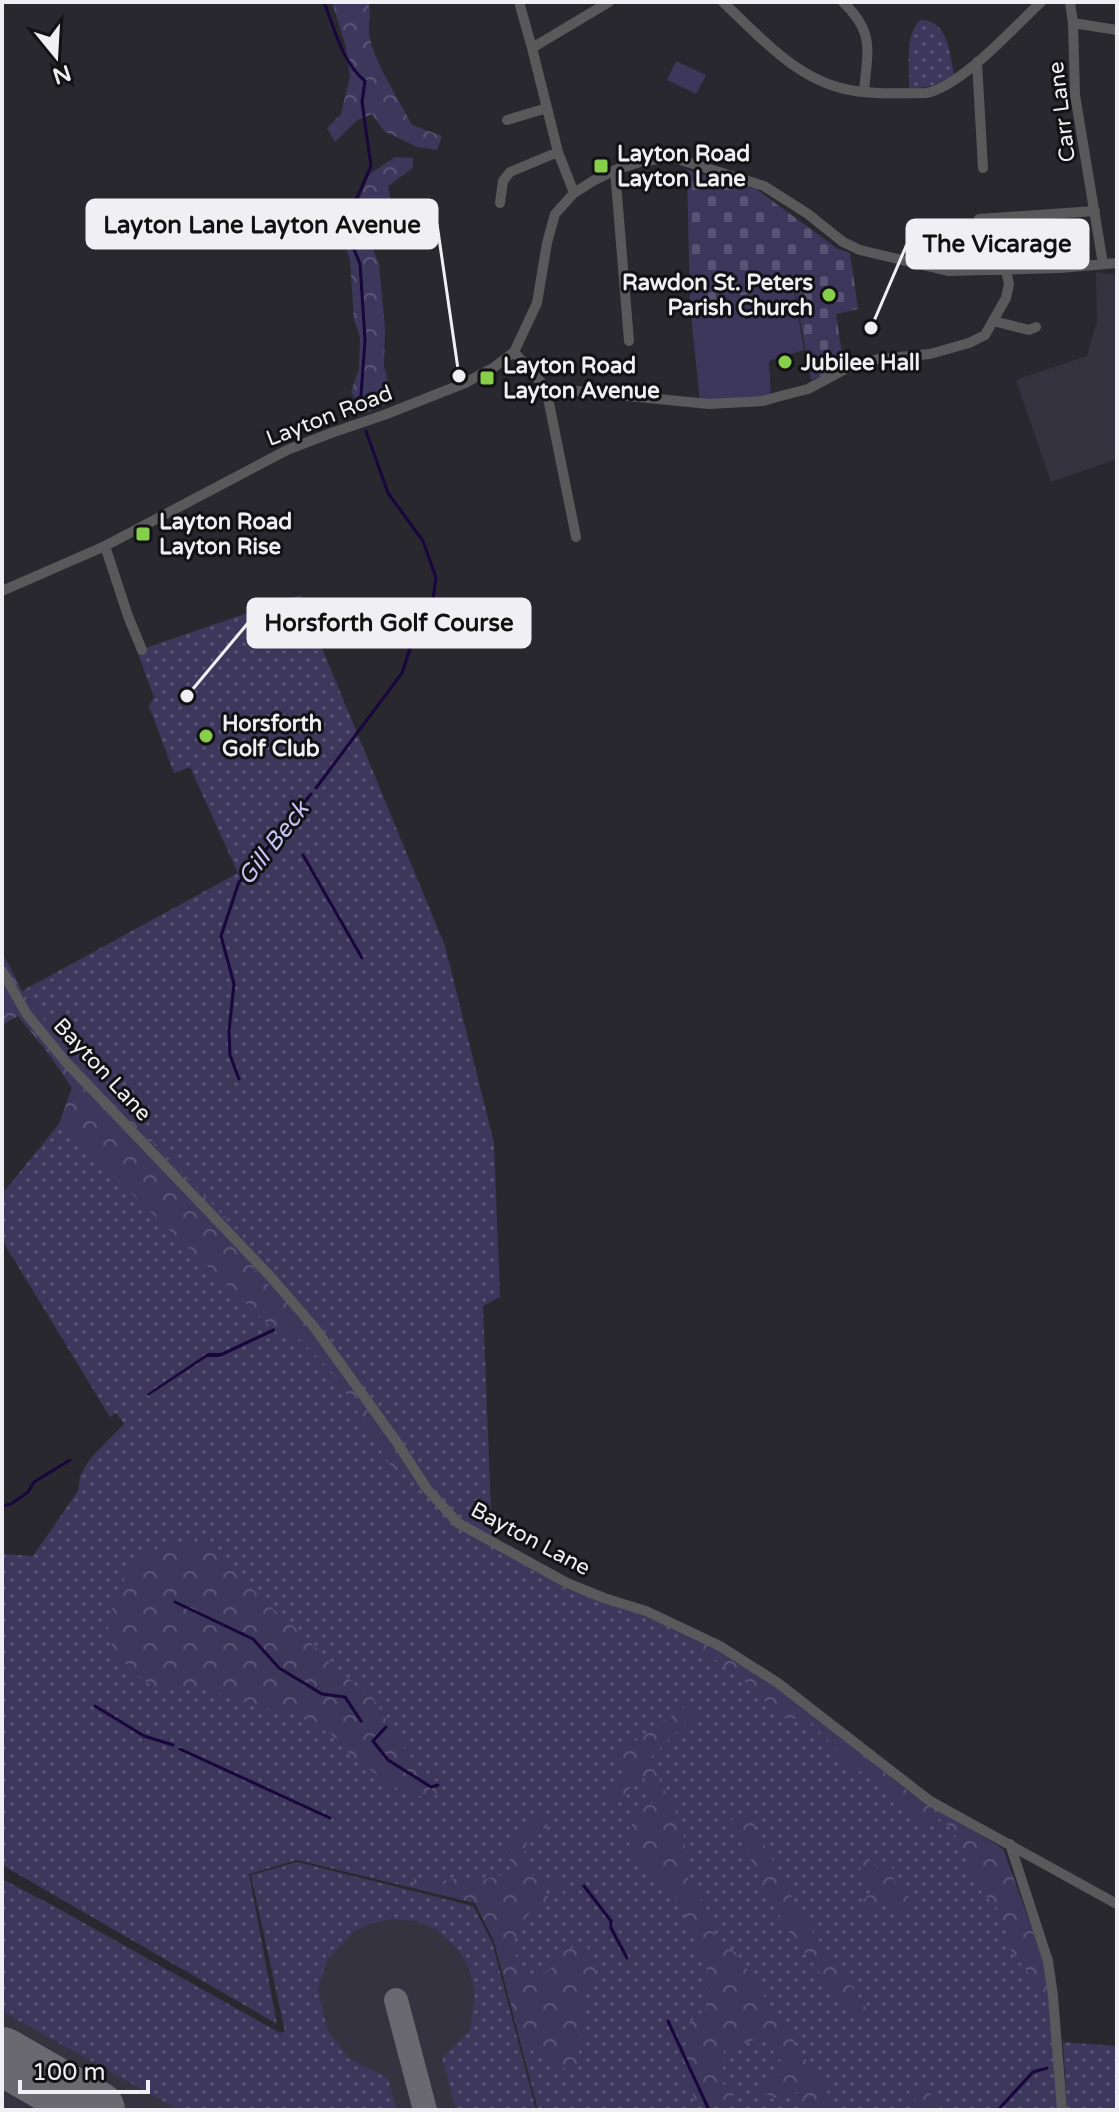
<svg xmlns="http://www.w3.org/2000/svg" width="1119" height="2112" viewBox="0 0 1119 2112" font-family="'Varela Round',sans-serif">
<defs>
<pattern id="grass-dots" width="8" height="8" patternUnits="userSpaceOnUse" patternTransform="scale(2)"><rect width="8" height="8" fill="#3d375c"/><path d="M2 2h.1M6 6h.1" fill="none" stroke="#595474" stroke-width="1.8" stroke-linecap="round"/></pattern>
<pattern id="forest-crowns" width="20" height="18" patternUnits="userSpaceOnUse" patternTransform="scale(2)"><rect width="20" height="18" fill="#3d375c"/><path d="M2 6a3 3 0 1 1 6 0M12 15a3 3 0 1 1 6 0" fill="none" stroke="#595474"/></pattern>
<pattern id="cemetery-stones" width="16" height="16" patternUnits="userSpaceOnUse" patternTransform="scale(2)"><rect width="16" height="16" fill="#3d375c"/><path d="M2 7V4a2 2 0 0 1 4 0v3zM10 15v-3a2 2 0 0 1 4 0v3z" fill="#595474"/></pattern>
</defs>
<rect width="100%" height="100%" fill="#29282f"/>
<path fill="#35333f" d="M1096 272 1117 275V459L1051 482 1016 380 1087 356 1097 321Z
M297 1862 473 1906 492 1942 536 2110H2V1879L59 1909 280 2033 286 2031 251 1875Z"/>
<path fill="url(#grass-dots)" d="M920 20C948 19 949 52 954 74 940 84 927 89 909 88 910 66 904 36 920 20Z
M300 595 445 946 494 1143 500 1297 483 1306 492 1536 490 1546 567 1589 643 1615 715 1648 801 1705 909 1792 1003 1849 1044 1962 1055 2044 1058 2110H538L494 1941 475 1903 297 1860 249 1874 277 2024 2 1865V1554L33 1556 78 1491 80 1476 90 1459 124 1424 116 1413 110 1417 2 1240V1194L59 1124 72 1088V1055L22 991 238 873 190 767 174 773 149 706 154 697 137 651Z
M297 1862 473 1906 492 1942 536 2110H456L442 2058 470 2030 475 1991 469 1969 461 1953 437 1930 416 1921 393 1919 371 1923 353 1932 327 1960 318 1989 327 2029 349 2059 388 2078 396 2110H179L2 2011V1879L59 1909 280 2033 285 2032 251 1875Z
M1063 2042 1117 2046V2110H1067Z"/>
<path fill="url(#forest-crowns)" d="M332 2H368C372 13 368 23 369 33 372 59 400 101 412 125L442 136 437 150 417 147 384 131 372 114 356 121 335 142 327 128 341 114 350 76 345 44Z
M395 157 413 158V168L388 186 391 202 372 224 371 245 379 264 385 328 384 366 393 402 364 414 351 392 359 369 360 337 354 320 350 260 343 237 370 174Z
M2 952 22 991 72 1055 245 1239 255 1270 312 1330 376 1421 403 1464 393 1469 334 1374 298 1338 278 1334 59 1124 72 1088 51 1057 18 1016 2 1025Z
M202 1539 212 1542 261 1599 299 1631 337 1670 372 1696 394 1733 417 1765 436 1781 440 1790 437 1795 426 1797 411 1795 401 1791 357 1761 331 1734 294 1714 259 1707 207 1688 180 1687 165 1691 147 1683 114 1654 107 1623 121 1586 132 1565 138 1558 163 1546Z
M695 1639 715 1648 755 1673 801 1705 909 1792 1003 1849 1044 1962 1049 1998 1012 1953 1001 1913 980 1889 952 1828 938 1818 926 1831 890 1800 887 1786 870 1770 857 1772 808 1719 785 1718 778 1708 768 1704 749 1685 693 1643Z
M686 1706 695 1715 649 1759 683 1827 688 1880 706 1908 716 1940 736 1953 839 2110H805L802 2091 777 2098 759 2092 787 2069 763 2037 724 2050 722 2084 738 2087 728 2106 697 2105 682 2068 689 2023 706 2008 707 1970 697 1949 696 1936 670 1889 632 1854 627 1832 644 1806 655 1802 642 1774 617 1804 606 1796 627 1767 615 1755Z
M543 1815 548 1827 530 1834 524 1850 532 1875 579 1889 578 1894 543 1887 549 1899C524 1917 517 1921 513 1952L525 1969 536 1977 549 1971 558 1952 585 1945 594 1957 596 1974 582 1994 583 2022 576 2075 522 2044 494 1941 475 1903 416 1889 413 1877 436 1882 461 1878 478 1881 514 1872 505 1848C515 1831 525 1823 543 1815Z
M749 1815 804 1920 871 2015 858 2023 786 1928 730 1820Z
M861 1854 881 1871 888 1864 897 1873 893 1880 915 1903 901 1913 887 1900 869 1913 859 1905 870 1893 865 1872 854 1862Z
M924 2085 942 2110H922L909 2091Z"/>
<path fill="url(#cemetery-stones)" d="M687 170 756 189 838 249 850 253 858 309 836 314 844 368 811 380 794 286 690 305Z"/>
<path fill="#3d375c" d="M676 61 706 75 696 94 667 80Z
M793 286 804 350 769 361 771 399 700 402 690 305Z"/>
<path fill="#18063c" d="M274 1328 275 1331 220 1357H207L148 1396 147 1394 208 1353H221Z"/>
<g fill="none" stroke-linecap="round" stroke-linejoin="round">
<path stroke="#18063c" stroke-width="3" d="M324 2C335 30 342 62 365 81L362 102 371 166 349 216 347 232 360 264 365 340 361 395 356 410
M316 788 402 673 422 612 433 599 436 578 423 541 388 493 366 431
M303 855 362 958
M239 1079 230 1055 229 1031 234 984 221 936 239 882 258 863 260 857 311 794
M2 1506 11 1504 28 1492 34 1482 70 1460
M175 1602 253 1639 279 1668 322 1694 345 1697 361 1721
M95 1706 144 1736 173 1745
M386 1727 373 1741 388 1760 431 1787 438 1785
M180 1749 330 1818
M584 1886 611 1921V1928L627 1958
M668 2021 709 2110
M998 2110 1033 2072 1047 2068"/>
<path stroke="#6a696f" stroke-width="24" d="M396 2000 425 2110
M2 2062 23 2068"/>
<path stroke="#6a696f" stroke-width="58" d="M2 2056 96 2110"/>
<path stroke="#59595c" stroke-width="10" d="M519 2 532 48 558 152 574 193
M723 2C758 35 795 78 845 89 871 95 899 93 926 93 961 87 1014 27 1041 2
M843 2C876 33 867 52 864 92
M1070 2 1073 23 1075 95 1103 264
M1073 23 1117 30
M532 48 609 2
M977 62 983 168
M507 120 547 108
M615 170 629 341
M500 203 503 181 510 172 558 152
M979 219 1095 211
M993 321 1029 330 1036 327
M514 352 546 388 709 404 763 401 777 397 808 389 849 367 878 359 930 354 969 343 985 335 1006 298 1009 284 1006 271
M546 388 576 537
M105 546 128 616 142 650
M2 591 105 546 287 450 331 433 384 415 465 383 493 368 514 352 537 303 547 243 555 214 574 193 593 181 615 170 640 162 671 157 764 186 808 214 843 242 860 250 948 271 1060 268 1117 263
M2 971 26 1013 65 1061 270 1276 314 1327 396 1441 427 1489 458 1523 567 1583 604 1598 646 1611 720 1646 778 1683 930 1801 1117 1904
M1010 1844 1048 1961 1053 1996 1062 2110"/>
</g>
<g fill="#87cf4a" stroke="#121215" stroke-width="3">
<rect x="593" y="158" width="16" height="16" rx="4"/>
<circle cx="829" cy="295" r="8"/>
<circle cx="785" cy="362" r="8"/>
<rect x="479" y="370" width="16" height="16" rx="4"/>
<rect x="135" y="526" width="16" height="16" rx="4"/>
<circle cx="206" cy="736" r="8"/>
</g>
<g text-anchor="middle" stroke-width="6" stroke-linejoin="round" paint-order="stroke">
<g font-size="22" fill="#f0f0f4" stroke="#121215">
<text transform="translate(1061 112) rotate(-97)" y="8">Carr Lane</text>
<text transform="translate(329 415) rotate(-21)" y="8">Layton Road</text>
<text transform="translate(103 1069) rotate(47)" y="8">Bayton Lane</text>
<text transform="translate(531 1538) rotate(28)" y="8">Bayton Lane</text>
</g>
<g font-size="22" font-weight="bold" fill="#f0f0f4" stroke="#121215" text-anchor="start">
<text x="617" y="161">Layton Road<tspan x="617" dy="25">Layton Lane</tspan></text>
<text x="813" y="290" text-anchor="end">Rawdon St. Peters<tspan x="813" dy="25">Parish Church</tspan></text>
<text x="801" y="370">Jubilee Hall</text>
<text x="503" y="373">Layton Road<tspan x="503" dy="25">Layton Avenue</tspan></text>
<text x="159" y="529">Layton Road<tspan x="159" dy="25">Layton Rise</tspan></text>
<text x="222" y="731">Horsforth<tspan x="222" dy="25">Golf Club</tspan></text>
</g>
<g font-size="24" font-style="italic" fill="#c9c2f8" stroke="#121215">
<text transform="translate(273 843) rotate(-52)" y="8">Gill Beck</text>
</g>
</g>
<path fill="none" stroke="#f0f0f4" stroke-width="3" d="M459 376L437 224M871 328L907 244M187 696L248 623"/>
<g fill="#f0f0f4" stroke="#121215" stroke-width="3">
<circle cx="459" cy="376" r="8"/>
<circle cx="871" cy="328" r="8"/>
<circle cx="187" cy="696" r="8"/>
</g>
<g fill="#f0f0f4" stroke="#f0f0f4" stroke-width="3">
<rect x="87" y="200" width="350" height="48" rx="8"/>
<rect x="907" y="220" width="181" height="48" rx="8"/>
<rect x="248" y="599" width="282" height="48" rx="8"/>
</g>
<g font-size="24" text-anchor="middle" font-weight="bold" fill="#111">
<text x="262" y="233">Layton Lane Layton Avenue</text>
<text x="997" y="252">The Vicarage</text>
<text x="389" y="631">Horsforth Golf Course</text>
</g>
<rect width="1119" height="2112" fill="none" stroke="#f0f0f4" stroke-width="8"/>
<g transform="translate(56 56) rotate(162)" stroke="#121215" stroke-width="6" paint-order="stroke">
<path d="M0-6L14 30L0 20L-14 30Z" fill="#f0f0f4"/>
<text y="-12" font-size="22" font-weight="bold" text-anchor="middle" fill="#f0f0f4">N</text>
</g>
<path d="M20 2080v12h128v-12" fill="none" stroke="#f0f0f4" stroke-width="4"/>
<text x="32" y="2080" font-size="24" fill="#f0f0f4" stroke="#121215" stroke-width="6" paint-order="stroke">100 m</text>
</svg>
